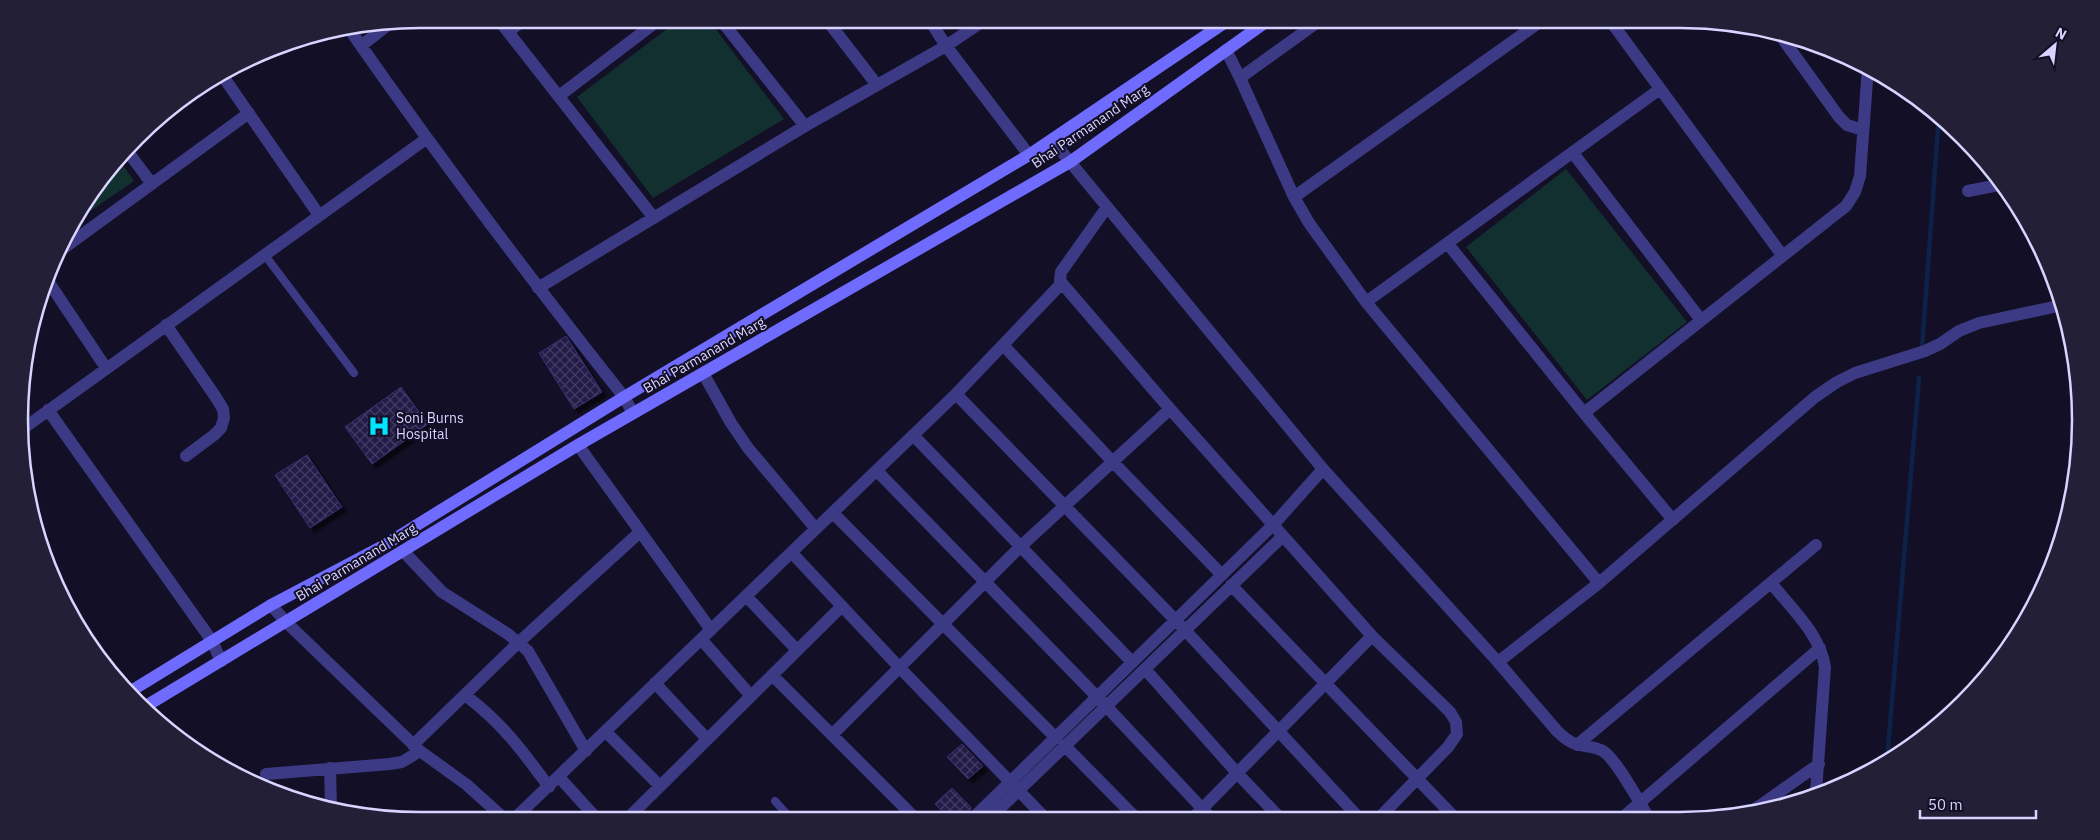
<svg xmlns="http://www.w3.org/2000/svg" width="2100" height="840" viewBox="0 0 2100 840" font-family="'IBM Plex Sans',sans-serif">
<defs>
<pattern id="building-cross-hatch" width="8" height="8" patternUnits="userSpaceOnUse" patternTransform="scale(1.25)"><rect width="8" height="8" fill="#241b47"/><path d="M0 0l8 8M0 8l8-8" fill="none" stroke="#433b63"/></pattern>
<filter id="shadow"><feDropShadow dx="4.5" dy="4.5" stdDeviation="1" flood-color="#0009"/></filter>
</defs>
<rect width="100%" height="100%" fill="#130f26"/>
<path fill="#12302f" d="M680 19H708L784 119 653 198 577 97Z
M120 161 134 181 70 225 72 220Z
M1566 169 1687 322 1587 400 1466 247Z"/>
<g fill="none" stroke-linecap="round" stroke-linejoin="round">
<path stroke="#0c2248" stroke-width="4.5" d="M1922 348 1939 114
M1887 760 1919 378"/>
</g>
<path fill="url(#building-cross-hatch)" stroke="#3b2d73" filter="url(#shadow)" d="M566 336 602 392 574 409 539 353Z
M401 387 428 424 372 464 345 427Z
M307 455 342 507 310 528 275 475Z
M962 744 983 766 968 779 947 757Z
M952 788 972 808 965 815 963 820H951L935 804Z"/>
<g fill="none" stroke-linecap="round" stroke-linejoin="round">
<path stroke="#3d3a85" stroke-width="8" d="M264 254 354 373
M775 801 792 820"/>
<path stroke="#3d3a85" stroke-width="12" d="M498 19 654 218
M720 19 805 126
M826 19 877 85
M929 19 946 46 1029 155
M1208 19 1215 28
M1609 19 1782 255
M350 30C437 155 529 277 624 397L633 413
M508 32 525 19
M1780 35 1839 117 1847 125 1863 130
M361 46 389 24
M1226 50 1240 78 1294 197 1309 223 1366 302 1599 583
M220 72 319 215
M1240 78 1322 19
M559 96 660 19
M1052 140 1323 469 1498 662 1557 731C1563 737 1569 742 1576 744 1585 747 1594 746 1603 751 1617 760 1639 802 1649 818
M128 152 152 184
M1573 153 1701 320
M1968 191 2004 184
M1294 197 1544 19
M1107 207 1061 272 1060 281 1170 409 1372 636 1450 712 1456 722 1457 734 1448 747 1378 819
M1448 244 1584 413 1673 520
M57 253 249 113
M46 278 106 368
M538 288 805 126 946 46 986 19
M1366 302 1660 89
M166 325 215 396 223 409 224 418 221 428 214 435 186 456
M1003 345 1112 461 1221 574
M703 373 731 423 748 448 816 529
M956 394 1185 630 1360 819
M48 410 212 641 221 661
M1584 413 1846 206 1855 192 1860 176 1868 67
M24 428 426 139
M913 435 1132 662
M578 445 711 630
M877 471 1106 706 1212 819
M833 513 1055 737
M403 551 442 592 508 634 528 651 586 751
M792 553 899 667 1047 820
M1771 583C1791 608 1820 634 1825 667L1816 792
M1231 585 1456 819
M746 596 797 650
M271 605 286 622 420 751 467 785 507 821
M701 639 751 696
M1498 662 1599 583 1815 397 1837 382 1855 373 1925 351 1940 344 1959 331 1979 323 2063 305
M1145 669 1237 773 1281 819
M772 675 917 820
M655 683 707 739
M465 695C502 723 522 750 549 787
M606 732 660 786
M832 735 1020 547 1170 409
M413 745 519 642 640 532
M1064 745 1137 819
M1577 745 1816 545
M330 768 331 807
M266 774 390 764 402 762 420 751
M559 777 599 821
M1751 812 1819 764
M1622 818 1820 648
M1192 819 1372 636
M971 820 1274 524 1323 469
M988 820 1283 536
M512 821 956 394 1062 283
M625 821 842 606"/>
<path stroke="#6f6bff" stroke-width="12" d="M131 691 271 605 383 546 624 397 1029 155 1230 19
M146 706 578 445 1070 162 1270 19"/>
</g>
<defs>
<g id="hospital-bare" transform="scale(1.725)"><path d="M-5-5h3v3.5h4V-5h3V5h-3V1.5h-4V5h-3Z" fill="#00e5ff" stroke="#130f26" stroke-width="2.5" paint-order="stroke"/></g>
</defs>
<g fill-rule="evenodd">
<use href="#hospital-bare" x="379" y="426"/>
</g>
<g text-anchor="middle" stroke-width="4" stroke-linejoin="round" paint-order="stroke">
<g font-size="14" fill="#d9d4ff" stroke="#130f26">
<text transform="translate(1090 126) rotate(-34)" y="5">Bhai Parmanand Marg</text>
<text transform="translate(704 355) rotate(-30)" y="5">Bhai Parmanand Marg</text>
<text transform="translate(356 562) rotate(-31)" y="5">Bhai Parmanand Marg</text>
</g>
<g font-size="14" fill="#d9d4ff" stroke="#130f26" text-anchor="start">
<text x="396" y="423">Soni Burns<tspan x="396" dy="16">Hospital</tspan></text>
</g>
</g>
<path d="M0 0H2100V840H0ZM420 28H1680A392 392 0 0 1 2072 420V420A392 392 0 0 1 1680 812H420A392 392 0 0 1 28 420V420A392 392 0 0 1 420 28Z" fill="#231f37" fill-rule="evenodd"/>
<path fill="none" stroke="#d9d4ff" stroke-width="2.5" d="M420 28H1680A392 392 0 0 1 2072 420V420A392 392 0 0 1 1680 812H420A392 392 0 0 1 28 420V420A392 392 0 0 1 420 28Z"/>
<g transform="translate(2055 45) rotate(28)" stroke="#130f26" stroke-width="4" paint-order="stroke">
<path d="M0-4L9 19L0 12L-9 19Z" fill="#d9d4ff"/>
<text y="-8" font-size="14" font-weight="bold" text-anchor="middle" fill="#d9d4ff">N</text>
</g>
<path d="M1920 810v8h116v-8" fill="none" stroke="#d9d4ff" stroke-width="2.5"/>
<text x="1928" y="810" font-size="15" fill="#d9d4ff" stroke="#130f26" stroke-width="4" paint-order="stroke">50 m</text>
</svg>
